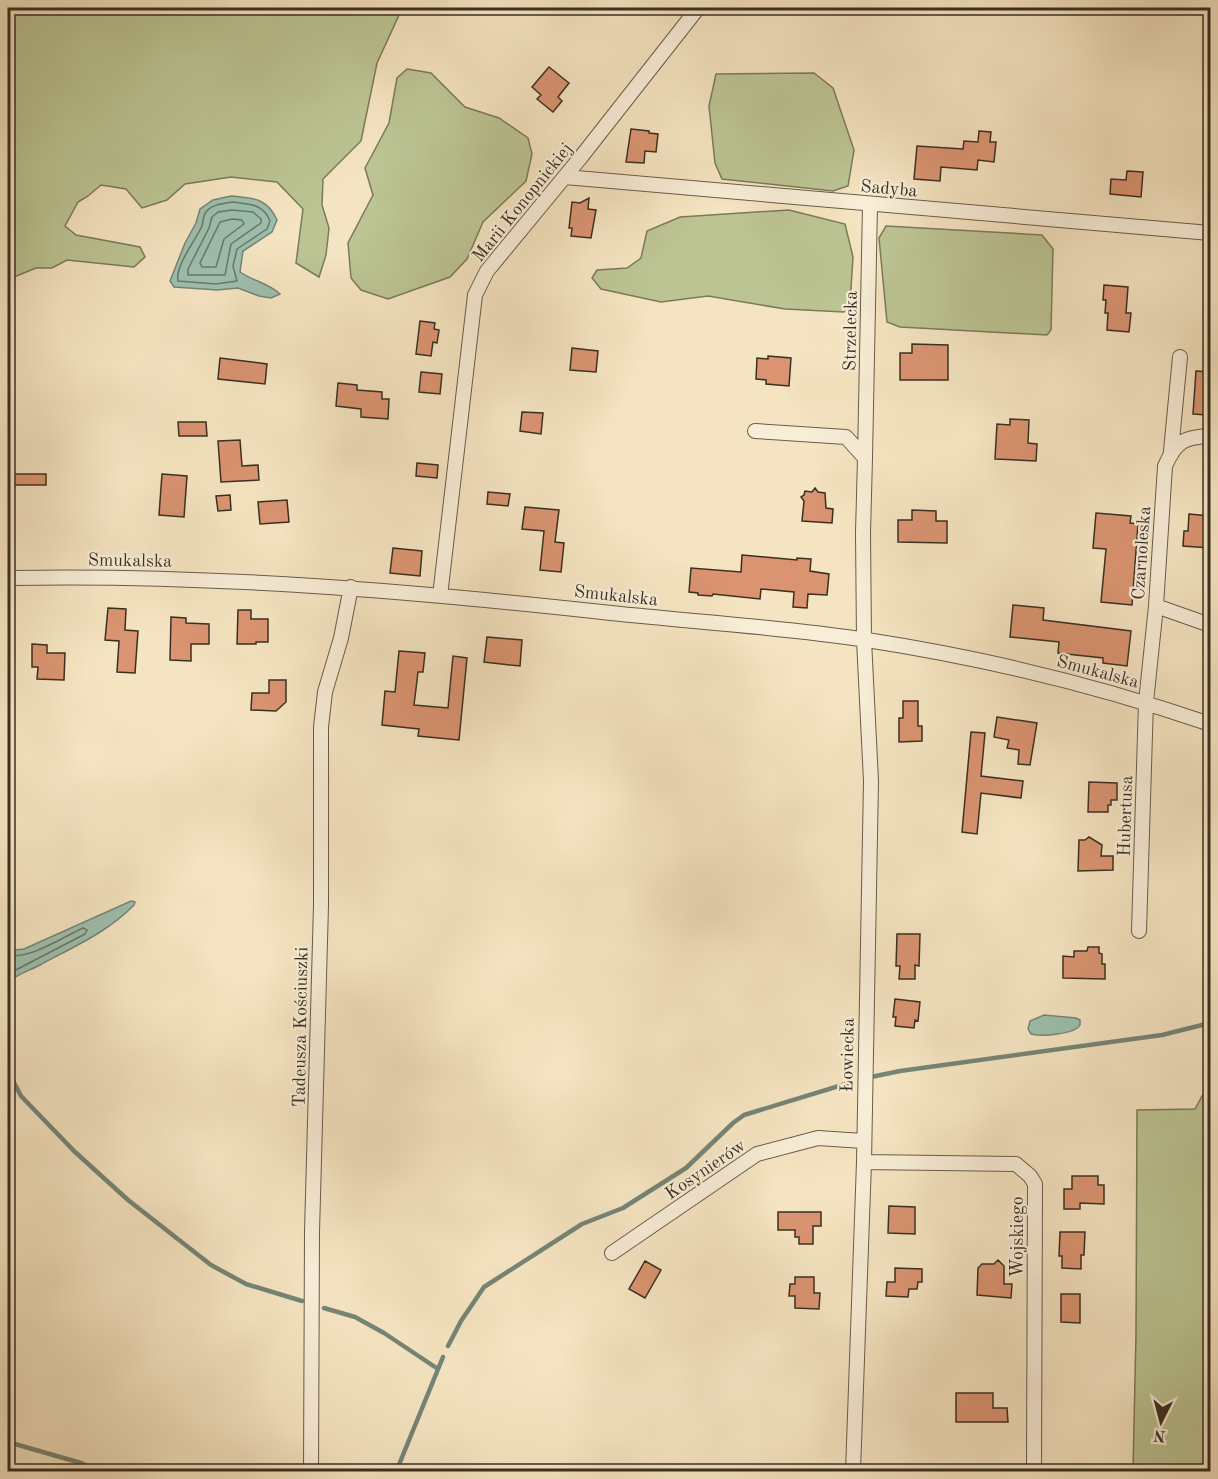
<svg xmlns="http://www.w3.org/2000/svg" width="1218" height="1479" viewBox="0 0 1218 1479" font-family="'Old Standard TT',serif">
<rect width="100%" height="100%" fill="#f5e4c1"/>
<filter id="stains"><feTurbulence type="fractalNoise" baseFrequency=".00333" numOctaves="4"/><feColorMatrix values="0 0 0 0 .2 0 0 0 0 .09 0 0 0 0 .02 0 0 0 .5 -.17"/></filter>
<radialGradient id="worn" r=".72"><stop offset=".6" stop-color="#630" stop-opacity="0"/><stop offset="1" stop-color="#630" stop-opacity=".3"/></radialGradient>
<path fill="#bcc493" stroke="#7b7a5a" stroke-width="1.5" d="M10 8H406L400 13 377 63 361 141 323 179 322 205 329 228 326 255 319 277 296 263 303 209 277 182 231 177 185 184 167 200 142 208 126 189 101 185 88 196 78 202 65 226 76 235 140 247 145 257 134 267 67 260 52 268H36L14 277H8V15Z
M407 69 431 73 465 107 499 118 528 138 532 154 526 181 483 222 467 259 450 277 388 299 361 290 351 278 348 243 373 195 365 168 389 123 397 78Z
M814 73 833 88 854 150 848 186 833 191 722 179 715 163 709 106 716 74Z
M789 210 845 224 853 257 850 304 844 312 785 309 708 296 661 302 601 289 592 278 597 270 627 268 641 258 647 231 680 217Z
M886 226 1042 235 1053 249 1051 330 1047 335 900 327 887 322 879 238Z
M1209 1083 1210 1471H1133L1136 1334 1137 1110 1195 1109Z"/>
<path fill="#9dbfae" stroke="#758576" stroke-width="1.5" d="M231 196C254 198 267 198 277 220L272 232 243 251 240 272C253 281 268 283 280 294L271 298 259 296 238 288 217 290 174 287 170 281 185 243 196 223 200 209 213 200Z
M131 901 135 902 134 905C108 932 73 947 40 965 29 971 16 974 8 983V948L15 950 24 949Z
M1044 1015 1076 1018 1080 1020V1025C1075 1034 1042 1037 1031 1034L1028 1029 1030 1021Z"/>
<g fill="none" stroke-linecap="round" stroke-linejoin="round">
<path stroke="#6c7768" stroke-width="1.5" d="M232 202C248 204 263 203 270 221L267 229 237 249 233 266 237 281 216 284 178 281C175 266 195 241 202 226 203 222 203 216 206 212 212 204 223 204 232 202Z
M232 210 253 212 261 219V223L231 244 225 275H188V269L209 228 212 217 218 212Z
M232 219 242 220 244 224 224 239 216 267H202L200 263 220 222Z
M8 955C29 960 63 937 83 928L87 930 85 934 8 974"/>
<path stroke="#758576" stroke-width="4.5" d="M8 989V1062L11 1077 21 1096 74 1151 128 1200 211 1265 246 1284 302 1301
M871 1077 900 1071 1162 1035 1210 1023
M324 1308 355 1317 384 1333 438 1369
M448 1346 461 1321 484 1287 582 1224 623 1208 686 1168 733 1123 744 1115 852 1082
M8 1442 81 1463 101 1472
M396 1472 443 1357"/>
</g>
<path fill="#da9471" stroke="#3a2f21" stroke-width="1.5" d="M549 67 569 83 558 97 562 101 553 112 537 99 541 95 532 87Z
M631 129 649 131V133L658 134 656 152 645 151 644 163 626 162Z
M979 131 991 132 990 142H996L994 162 978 160 977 170 941 167 940 181 914 179 917 146 963 149 964 141 978 142Z
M1127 171 1143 172 1141 197 1110 194 1111 179 1126 180Z
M589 198 588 209 596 210 591 238 571 236 572 228H569L572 202 580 203Z
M1104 285 1128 287 1126 313H1131L1129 332 1107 330 1108 313H1105L1106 300H1103Z
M420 321 435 323 434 329 439 330 437 343 433 342 431 356 416 354Z
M912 344 948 345V380H900V353H912Z
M572 348 598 351 596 372 570 370Z
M768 356 791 358 789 386 766 384V380L756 379 757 358 768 359Z
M220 358 267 364 265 384 218 379Z
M1196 371 1210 372V406L1208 415 1193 414Z
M421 372 442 374 440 394 419 392Z
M338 383 357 385V390L382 392V399H389L388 419 361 417V409L336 406Z
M522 412 543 413 541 434 520 431Z
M1010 419 1029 420 1028 443 1037 444 1036 461 995 459 997 424 1010 425Z
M178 422H206L207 436H179Z
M240 440 242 466 258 465 259 480 221 482 218 441Z
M417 463 438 465 437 478 416 476Z
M11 474H46V485H11Z
M162 474 187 476 184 517 159 515Z
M815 488 818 492 825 493 826 508 833 509 832 523 802 521 804 501 801 497 804 495 805 491 812 492Z
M488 492 510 494 508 506 487 504Z
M230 495 231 510 218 511 216 496Z
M287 500 289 522 260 524 258 502Z
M525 507 559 510 555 542 564 543 561 572 540 570 544 531 522 529Z
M912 510 936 511V521H947V543L898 542V520H912Z
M1096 513 1131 516 1130 523 1138 524 1132 605 1101 602 1106 549 1093 548Z
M1189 514 1210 516V548L1183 546 1184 531H1188Z
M393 548 422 551 420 576 390 573Z
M742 555 797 560V558L811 559 810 571 829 574 827 595 808 594 807 608 793 607 794 592 761 589 760 599 713 594 712 596 698 595V593L689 592 691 568 741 572Z
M1013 605 1044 608 1043 620 1131 631 1127 666 1103 663V658L1058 653 1059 642 1010 637Z
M108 608 126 609 125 630 138 631 135 673 117 672 119 641 105 640Z
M238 610H251V619H268V642H256V644H237Z
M171 617 186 618V623L209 624V644H191V661L170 660Z
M487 637 522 640 520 666 484 662Z
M32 644 47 645V653H65L64 680 37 679 38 667H32Z
M399 651 425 653 423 672H418L414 705 448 708 453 656 467 658 459 740 418 736 419 729 382 725 385 691 395 692Z
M269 680H286V702L276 711 251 710 252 693H269Z
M903 701H918V726H922V741L899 742V718H903Z
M997 717 1037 723 1030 765 1018 764 1019 750 1007 748 1009 740 994 737Z
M971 732 985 733 981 776 1023 781 1021 798 981 793 977 834 962 832Z
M1089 782 1117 783V800H1111V805H1108V812H1088Z
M1089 837 1102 845 1101 856H1113V870L1078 871 1079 840H1085Z
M897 934H920L919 966 915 965V979H899L900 966H896Z
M1088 947H1099V953L1102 954V964H1105V979L1063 978V956L1074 957V951H1087Z
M895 999 920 1002 918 1021 915 1020 914 1028 895 1026 896 1017H893Z
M1072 1176H1098V1185H1104V1204L1080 1203V1209H1064V1189H1072Z
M889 1206 915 1207V1234L888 1233Z
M778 1212H821V1226H813V1244H799V1237H795V1230H778Z
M1060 1232H1085L1084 1255H1081V1269L1062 1268V1256H1059Z
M998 1260 1004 1266V1284H1012L1011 1298 977 1295 978 1268 982 1264H994Z
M645 1261 661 1270 645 1298 629 1289Z
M895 1268 922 1269V1282H918L917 1289H909L908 1297 886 1296 887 1282H895Z
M795 1277H814V1293H820L819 1309 795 1308V1296H789L790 1284H795Z
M1061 1294H1080V1323L1061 1322Z
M956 1393H993V1408H1007L1008 1422H956Z"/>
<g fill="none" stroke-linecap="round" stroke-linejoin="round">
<g stroke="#695c49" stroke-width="16">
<path id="street" d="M565 177 1210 233
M755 431 846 437 865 458 863 533 864 640 871 781 864 1162 853 1472
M1171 451 1180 357
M865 458 870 205
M8 578C209 574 411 591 611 613 696 622 782 627 867 640 984 658 1099 686 1210 724
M440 596 475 295 487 271 581 157 698 8
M1156 606 1210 625
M1139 931 1146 702 1156 606 1165 466C1176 441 1184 437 1210 436
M864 1162 1016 1164 1030 1176 1035 1184 1034 1472
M612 1253 757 1154 818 1138 863 1141
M311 1472 312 1232 321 905V727L325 692 341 638 351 587"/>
</g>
<use href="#street" stroke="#f8edd7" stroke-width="14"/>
</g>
<g text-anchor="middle" stroke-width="4.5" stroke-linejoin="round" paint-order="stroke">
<g font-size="18" fill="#3a2f21" stroke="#f8edd7">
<text transform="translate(889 188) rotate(5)" y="6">Sadyba</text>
<text transform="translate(522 202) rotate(-51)" y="6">Marii Konopnickiej</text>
<text transform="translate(850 331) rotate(-89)" y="6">Strzelecka</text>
<text transform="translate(1141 553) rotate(-86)" y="6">Czarnoleska</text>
<text transform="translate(130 560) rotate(1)" y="6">Smukalska</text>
<text transform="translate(616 595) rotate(6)" y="6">Smukalska</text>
<text transform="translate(1098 671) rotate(15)" y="6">Smukalska</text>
<text transform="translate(1125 816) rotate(-88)" y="6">Hubertusa</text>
<text transform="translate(300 1027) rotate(-89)" y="6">Tadeusza Kościuszki</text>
<text transform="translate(847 1055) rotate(-89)" y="6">Łowiecka</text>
<text transform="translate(705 1169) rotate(-34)" y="6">Kosynierów</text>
<text transform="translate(1017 1237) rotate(-90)" y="6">Wojskiego</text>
</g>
</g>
<rect width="1218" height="1479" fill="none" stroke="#f5e4c1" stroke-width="30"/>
<rect x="9" y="9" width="1200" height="1461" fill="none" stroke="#3a2f21" stroke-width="3"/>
<rect x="15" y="15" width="1188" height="1449" fill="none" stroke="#3a2f21" stroke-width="1.5"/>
<g transform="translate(1161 1422) rotate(186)" stroke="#f8edd7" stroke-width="4.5" paint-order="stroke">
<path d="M0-4.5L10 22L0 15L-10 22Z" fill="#3a2f21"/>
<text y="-9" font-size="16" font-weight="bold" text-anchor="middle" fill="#3a2f21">N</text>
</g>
<rect width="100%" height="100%" filter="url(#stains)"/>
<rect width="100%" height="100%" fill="url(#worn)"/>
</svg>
